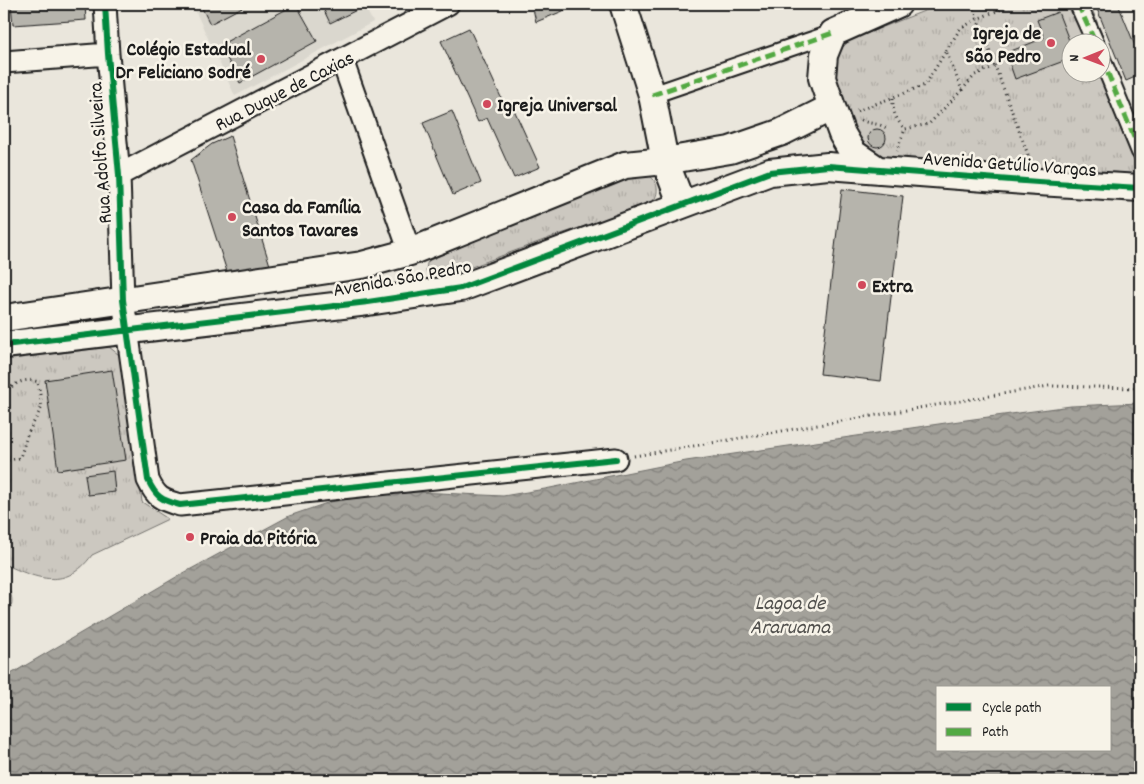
<svg xmlns="http://www.w3.org/2000/svg" width="1144" height="784" viewBox="0 0 1144 784" font-family="Dekko,sans-serif">
<defs>
<pattern id="park-tufts" width="24" height="20" patternUnits="userSpaceOnUse" patternTransform="scale(1.25)"><rect width="24" height="20" fill="#ccc8c0"/><path d="M3 7l-1-3M5 7V3M7 7l1-3M15 17l-1-3M17 17v-4M19 17l1-3" fill="none" stroke="#afaba4"/></pattern>
<pattern id="water-waves" width="16" height="10" patternUnits="userSpaceOnUse" patternTransform="scale(1.25)"><rect width="16" height="10" fill="#a3a19a"/><path d="M0 5q4-4 8 0t8 0" fill="none" stroke="#84827d"/></pattern>
</defs>
<rect width="100%" height="100%" fill="#eae6dc"/>
<filter id="ink" filterUnits="userSpaceOnUse"><feTurbulence type="fractalNoise" baseFrequency=".02" numOctaves="2"/><feDisplacementMap in="SourceGraphic" scale="10" xChannelSelector="R" yChannelSelector="G"/><feConvolveMatrix kernelMatrix="1 2 1 2 8 2 1 2 1" color-interpolation-filters="sRGB"/></filter>
<g filter="url(#ink)">
<path fill="#dad7ce" d="M192 4H363L373 22 235 96Z"/>
<path fill="url(#park-tufts)" stroke="#74726e" fill-rule="evenodd" d="M942 4H1090L1140 131V176L882 161 855 138 833 84 834 66 838 52 850 40ZM1072 42H1102V72H1072Z
M637 171C655 173 664 190 651 204L552 237 442 278 431 277 426 271 427 263 430 260Z
M109 347 123 358 142 502 168 519 92 555C66 591 38 579 4 564V360Z
M4 583C14 594 15 607 4 618Z"/>
<path fill="url(#water-waves)" stroke="#6d6c68" fill-rule="evenodd" d="M1140 403V780H4V678L178 576 289 516 330 502 398 491 503 496 545 489 686 461 966 420 1071 406ZM938 688H1110V750H938Z"/>
<path fill="#b6b4ac" stroke="#1c1c1c" d="M11 4H85L86 20 13 25Z
M200 4H248L210 24Z
M296 4 317 41 240 83 220 45Z
M321 4H366L367 5 330 23Z
M532 4H580L536 22Z
M1095 4H1118L1140 58V75L1126 81Z
M1058 12 1072 48V58L1015 79 1006 53 1044 38 1037 20Z
M469 28 505 106 511 103 540 167 514 178 487 118 478 122 441 41Z
M452 111 481 183 453 195 423 123Z
M868 138a9 9 0 1 1 18 0a9 9 0 1 1-18 0Z
M230 136 273 275 230 281 191 160 212 144Z
M842 189 903 196 881 381 820 374Z
M112 370 126 460 58 470 45 380Z
M113 471 115 492 88 495 85 475Z"/>
<g fill="none" stroke-linecap="round" stroke-linejoin="round">
<g stroke="#1c1c1c" stroke-width="20">
<path id="pedestrian" d="M1078 4 1095 42
M1102 59 1140 152
M652 95 833 33"/>
</g>
<g stroke="#1c1c1c" stroke-width="25">
<path id="minor" d="M105 4 108 54 119 175 123 300 148 480C156 497 161 500 180 505L616 459
M342 60 410 252
M4 62 108 54
M119 175 448 4"/>
</g>
<g stroke="#1c1c1c" stroke-width="30">
<path id="tertiary" d="M623 4 652 95 665 161 682 205
M878 170 853 153 842 134 832 107 822 78 824 55 833 33 898 4
M4 318 362 265 410 252 625 165 665 161 730 150 782 132 832 107
M4 345 368 302 461 288 770 172 828 166 1038 182 1140 188"/>
</g>
<path stroke="#1c1c1c" stroke-width="3" stroke-dasharray="1 4" stroke-linecap="butt" d="M972 4 1030 160
M946 51 960 29 977 19 1014 4
M962 90 975 75 995 66
M893 98C892 111 896 120 905 129
M857 111 925 85 946 51 962 90 929 124 905 129 897 151
M861 120C871 125 878 122 888 129
M4 393C14 384 24 377 38 382L42 407 28 433 20 458 4 461
M634 456 1049 386 1140 388"/>
<use href="#pedestrian" stroke="#f7f3e8" stroke-width="16"/>
<use href="#minor" stroke="#f7f3e8" stroke-width="21"/>
<use href="#tertiary" stroke="#f7f3e8" stroke-width="26"/>
<path stroke="#52a943" stroke-width="5" stroke-dasharray="10 5" stroke-linecap="butt" d="M1078 4 1095 42
M1102 59 1140 152
M652 95 833 33"/>
<g stroke="#f7f3e8" stroke-width="9">
<path id="cycleway" d="M105 4 108 54 119 175 123 300 148 480C156 497 161 500 180 505L616 459
M4 345 368 302 461 288 770 172 828 166 1038 182 1140 188"/>
</g>
<use href="#cycleway" stroke="#00873e" stroke-width="6"/>
</g>
</g>
<g fill="#d1495b" stroke="#f7f3e8" stroke-width="2">
<circle cx="1051" cy="43" r="5"/>
<circle cx="261" cy="59" r="5"/>
<circle cx="487" cy="104" r="5"/>
<circle cx="232" cy="217" r="5"/>
<circle cx="862" cy="285" r="5"/>
<circle cx="190" cy="537" r="5"/>
</g>
<g text-anchor="middle" stroke-width="5" stroke-linejoin="round" paint-order="stroke">
<g font-size="20" font-weight="bold" fill="#1c1c1c" stroke="#f7f3e8" text-anchor="start">
<text x="1041" y="39" text-anchor="end">Igreja de<tspan x="1041" dy="23">São Pedro</tspan></text>
<text x="251" y="55" text-anchor="end">Colégio Estadual<tspan x="251" dy="23">Dr Feliciano Sodré</tspan></text>
<text x="497" y="111">Igreja Universal</text>
<text x="242" y="213">Casa da Família<tspan x="242" dy="23">Santos Tavares</tspan></text>
<text x="872" y="292">Extra</text>
<text x="200" y="544">Praia da Pitória</text>
</g>
<g font-size="20" fill="#1c1c1c" stroke="#f7f3e8">
<text transform="translate(284 90) rotate(-27)" y="7">Rua Duque de Caxias</text>
<text transform="translate(99 153) rotate(-94)" y="7">Rua Adolfo Silveira</text>
<text transform="translate(1010 163) rotate(4)" y="7">Avenida Getúlio Vargas</text>
<text transform="translate(402 277) rotate(-10)" y="7">Avenida São Pedro</text>
</g>
<g font-size="21" font-style="italic" fill="#52514e" stroke="#f7f3e8">
<text x="790" y="609">Lagoa de<tspan x="790" dy="24">Araruama</tspan></text>
</g>
</g>
<rect width="1144" height="784" fill="none" stroke="#f7f3e8" stroke-width="20"/>
<rect x="10" y="10" width="1124" height="764" fill="none" stroke="#1c1c1c" stroke-width="2" filter="url(#ink)"/>
<rect x="936" y="686" width="175" height="65" fill="#f7f3e8" stroke="#9f9d96"/>
<rect x="946" y="703" width="25" height="8" fill="#00873e" stroke="#9f9d96"/>
<text x="982" y="712" font-size="15" fill="#1c1c1c">Cycle path</text>
<rect x="946" y="728" width="25" height="8" fill="#52a943" stroke="#9f9d96"/>
<text x="982" y="736" font-size="15" fill="#1c1c1c">Path</text>
<g transform="translate(1086 58) rotate(269)"><circle r="24" fill="#f7f3e8" stroke="#9f9d96"/>
<path d="M0-4L9 19L0 12L-9 19Z" fill="#d1495b"/>
<text y="-8" font-size="14" font-weight="bold" text-anchor="middle" fill="#1c1c1c">N</text>
</g>
</svg>
